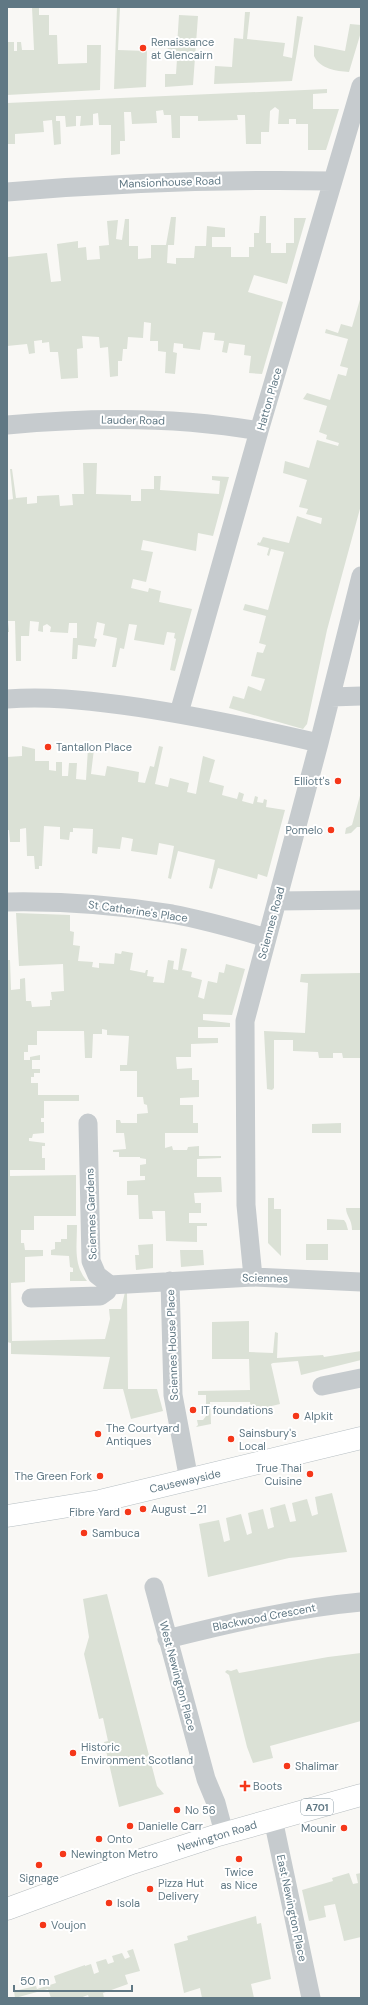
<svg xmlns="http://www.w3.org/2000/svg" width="368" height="2005" viewBox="0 0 368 2005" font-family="'DM Sans',sans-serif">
<rect width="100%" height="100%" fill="#f9f8f5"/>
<path fill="#dbe1d6" d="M32 7H39V15H49V35H57L58 64 87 63V45H101L100 90 7 95V42H14V51H17V42H21L22 50H34Z
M117 7H120L118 50 147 51 146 87 114 89Z
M245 12H250L247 39 285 43 283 56 292 58 297 16 303 17 292 81 214 84 215 66 232 67 234 38 243 39Z
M179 15 198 16 193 85 165 87V74H176L177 59 167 58 168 45 177 46Z
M350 24 361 25V32L349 72C336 71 320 69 314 56V45L345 51Z
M327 89V93L313 94V109H339L326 150H308V124H296V119H289V124H278L279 110 275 107 270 111 269 132H261V144H246L245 115H237L238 120 198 121V116H180V138H172L171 115H164L163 110 156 111 157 123 132 124 131 112H124L125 141H120V154L111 155V125H99L98 113 93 114V125L80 126 81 116H76V126L66 127 65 116H56V121H60L61 144 54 145 52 120 43 121 44 132 15 134V144H7V103Z
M260 216H266V243H271V253H286V243H294V218H306L287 284 254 275 248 292 283 302 262 374 249 373 251 356 244 355 245 345 229 343 227 353 222 352 224 341 214 340 215 333 203 332 200 350 183 348V344L174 343 173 352 177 353 175 374 165 373 166 352 158 351V341H150L151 323 144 322 143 338 128 337 127 349H123L122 361H118V376L110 377 108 347 100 348 99 337 82 336 83 348 77 349 78 378 61 379 58 352H50L49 342 42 343V340L34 341 35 353 29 354 27 344 7 346V239L8 257 47 253 51 282 61 281 57 244 78 241V248L86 247 87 260 100 259 99 246 109 245 107 221 118 220 116 239 122 240 125 219H129V246H138V259L151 258V245H166L171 217H176L174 245H168L167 263 176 264V258H194L195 246H206L207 226 225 228V237H212V247H231V257H249V247H254V233H259Z
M361 296V505L327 630 307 724 303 729 229 708 233 696 244 699 248 686 261 691 265 679 251 676 257 652 263 653 266 645 259 643 266 616 243 610 245 604 268 610 284 552 271 549 269 556 267 555 269 548 257 545 258 542 260 543 263 537 289 543 297 516 321 524 322 518 306 514 308 509 299 507 307 480 283 473 285 461 309 468 317 440 338 446 339 443 326 439 327 435 319 432 327 406 303 399 307 393 330 400 338 374 346 376 348 368 340 366 348 339 325 333 326 329 338 333 341 324 352 327Z
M83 463H97L96 494 131 495V501H141V489H154V476H161L160 490 219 494 220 481 212 480V476L229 477 213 536 198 533 196 551 143 540 141 550 153 552 146 582 133 579 131 588 148 592 149 588 161 591 159 602 192 609 175 671 170 670 176 639 174 638 175 633 167 632 164 645 134 640 137 625 129 624 124 649 120 648 116 667H112L117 638 103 635 105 624 97 622 94 638 97 639 95 647 78 645 77 659H72L73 638H77V623H69L68 633 50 632 51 627 47 624 43 626V632L38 631 39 622 30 621 29 636H21V661H16L15 621H8L9 632H7V500L13 499 10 469H12L16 498 27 497V504L37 503V496L59 495 60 506 73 505 72 494H84Z
M22 746 35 749V761H49V770L56 771V762H62V776H68L69 763H77L76 779 86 780 88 748 94 749 91 774 105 776 107 766 139 772 138 782 145 783 150 766 154 767 159 746 163 747 155 784 168 787 170 778 189 783 187 792 196 794 203 756 215 760 209 782 224 786 222 795 237 799 239 792 244 794 242 801 253 804 255 796 258 797 257 802 263 803 264 799 267 800 266 807 285 810 267 877 258 874 257 879 218 868 212 889 209 888 215 860 178 851 171 879 168 878 174 846 159 843 157 855 131 851 133 839 122 837 120 849 98 847 97 854 92 853 93 829 73 828V832H70L69 840 60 839V827L44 826 42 866H39V869H35L34 856H27L26 828 20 829V842H10L9 830H7V757L22 756Z
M361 792V827H357L351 833 345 834 346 828 352 825Z
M16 913 70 915V931L74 932 73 945 80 946 78 961 93 962 92 967 99 968V963L114 964 115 953 121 954 122 951 133 953 130 970 145 973 146 970H148L147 976 154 977 153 982 164 983 168 960 174 961 173 969 178 970 181 948 187 949 182 970 192 972 191 977 202 980 198 997 204 999 208 981 217 983 219 972 224 973 226 964 245 969 232 1015 203 1014V1020L230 1023V1027H198V1038H218V1043L191 1044V1057H176L177 1069 192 1068V1080H199V1097L180 1098V1105H193V1123H198V1133H165V1148L172 1146 173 1150H187L188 1147 199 1146V1156H221V1158L197 1159V1177H221L222 1192 194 1193 195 1203H201V1213H189V1223H207V1226H197V1242L166 1241 165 1211H152L153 1219H139L138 1195H127V1181L145 1180V1176H140V1165L146 1164V1159L140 1158V1157H119V1152H113V1150L126 1149 124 1133H116V1120H120L121 1123H137V1114L148 1113 147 1105 144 1104 143 1097H137V1071H120V1065H127L129 1036 107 1035V1030L102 1029V1034H93L92 1058H85L84 1031H37V1045H28V1052H24V1060H30V1057L40 1055V1060H32V1069H40V1073H34V1077H31V1083H38V1095H79V1101H44V1118H41V1122H44V1133L33 1134 32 1138H29V1141L45 1143V1146H42V1158H45V1170H10V1176L76 1175V1216H34V1230H21V1243H24L25 1250H43V1256L25 1257V1282L11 1283 12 1341 105 1339 110 1319 109 1309H121L125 1292H127L128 1389H157L163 1411 131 1419 123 1389H103L110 1357 11 1354V1343L7 1342V960H10L11 990 20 989V979L25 978 26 1001H31L32 1007 50 1006V1000H52L51 992 64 991 63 964 19 966Z
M361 973V1058H343L342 1053H333V1058H319L318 1052 293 1051V1040H274V1088L272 1090 267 1089 264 1031 305 1033 308 983 300 982 301 974Z
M341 1123V1133H312V1124Z
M268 1198H274V1209H281V1256L268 1243Z
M346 1208H361V1230H352C352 1219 346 1216 346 1208Z
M327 1219 344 1220 346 1223 348 1230H327Z
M67 1225H77C77 1245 73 1265 87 1281H70V1272H73V1268L70 1267 69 1256 51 1255V1250L55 1249V1242H61V1239H67Z
M153 1244V1268L136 1270 135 1255H139L138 1245Z
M306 1244H328V1260H306Z
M180 1250H203L204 1265 181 1267Z
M249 1321V1352L273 1353 275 1332 278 1333 277 1358 323 1355 324 1357 361 1351V1360L301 1375 298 1361 273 1363 271 1364 280 1404 251 1411 250 1402H210L211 1424 196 1427 198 1425 197 1420H203L206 1416V1395H198V1391L250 1390 249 1359H212V1322Z
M332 1493 347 1552 289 1558 208 1577 199 1524 219 1520 224 1542 230 1540 226 1518 241 1514 247 1535 252 1533 248 1513 263 1509 268 1529 274 1527 270 1508 285 1504 290 1522 296 1521 292 1503 307 1499 312 1516 318 1514 315 1497Z
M107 1594 157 1786 164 1794 119 1807 104 1742 108 1741 103 1718 99 1719 84 1654 89 1637 83 1599Z
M361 1653V1721L270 1746 273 1758 253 1763 247 1747 229 1675 225 1672 227 1670 231 1671 237 1669 239 1673 328 1657Z
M349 1873 353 1884 358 1883 356 1874 361 1873V1937L344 1941 335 1904 324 1906 326 1917 309 1921 302 1890 333 1881 332 1878Z
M256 1916 257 1924 261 1923 271 1979 251 1984 254 1998H202L200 1988 184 1993 174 1944 188 1940 187 1936Z
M133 1949 140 1971 125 1975 128 1984 103 1993 104 1998H89L88 1995 80 1998H51L48 1989 15 1998 14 1991 36 1986 37 1989 56 1983 54 1976 85 1965V1966L91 1964 94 1974 99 1972 96 1962 106 1959 108 1964 114 1962 112 1956 122 1953 125 1959 130 1957 127 1951Z"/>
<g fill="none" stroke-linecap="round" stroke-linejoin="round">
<g stroke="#b7bfc3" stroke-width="23">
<path id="secondary" d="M7 1516 100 1501 361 1438"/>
</g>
<g stroke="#b8bec1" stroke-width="23">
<path id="primary" d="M7 1909 132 1863 215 1836 361 1795"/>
</g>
<path stroke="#c6cbce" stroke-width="19" d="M7 192C116 183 224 179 333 181
M7 425C91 417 176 416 259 431
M331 697 361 696
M7 699C46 696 84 700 122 705 189 714 254 728 319 743
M179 713 259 431 361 86
M277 901 361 900
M7 902C63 901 117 905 172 914 204 920 236 929 267 938
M88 1123 91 1261 97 1275 110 1285 253 1277 361 1282
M253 1277 246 1205 245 1021 319 743 361 576
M170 1281 173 1395 189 1480
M31 1298 100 1296 107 1291 110 1285
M322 1386 361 1378
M154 1587 206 1779 216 1803 224 1833
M167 1639C231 1623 295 1608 361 1602
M273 1819 311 1998"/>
<use href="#secondary" stroke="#fff" stroke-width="22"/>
<use href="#primary" stroke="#fff" stroke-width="22"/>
</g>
<g fill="#f53719" stroke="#fff" stroke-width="1.5">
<circle cx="143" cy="48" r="4"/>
<circle cx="48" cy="747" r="4"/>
<circle cx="338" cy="781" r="4"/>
<circle cx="331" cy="830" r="4"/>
<circle cx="193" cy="1410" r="4"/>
<circle cx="296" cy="1416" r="4"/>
<circle cx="98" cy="1434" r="4"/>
<circle cx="231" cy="1439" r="4"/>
<circle cx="310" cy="1474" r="4"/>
<circle cx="100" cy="1476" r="4"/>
<circle cx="143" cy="1509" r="4"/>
<circle cx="128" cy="1512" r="4"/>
<circle cx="84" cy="1533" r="4"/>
<circle cx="73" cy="1753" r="4"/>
<circle cx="287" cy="1766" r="4"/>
<path d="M243 1780h4v4h4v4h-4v4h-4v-4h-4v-4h4z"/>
<circle cx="177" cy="1810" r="4"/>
<circle cx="130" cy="1826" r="4"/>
<circle cx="344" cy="1828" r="4"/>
<circle cx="99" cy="1839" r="4"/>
<circle cx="63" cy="1854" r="4"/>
<circle cx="239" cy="1859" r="4"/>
<circle cx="39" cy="1865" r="4"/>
<circle cx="150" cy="1889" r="4"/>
<circle cx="109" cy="1903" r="4"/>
<circle cx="43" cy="1925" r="4"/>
</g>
<g text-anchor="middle" stroke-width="4" stroke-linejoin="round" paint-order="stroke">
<rect fill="#fff" stroke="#90a0a9" stroke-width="1" x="301" y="1799" width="32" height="16" rx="3"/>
<g font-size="10" font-weight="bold" fill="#607884">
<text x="317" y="1811">A701</text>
</g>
<g font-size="11" fill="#607884" stroke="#fff" text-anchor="start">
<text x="151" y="46">Renaissance<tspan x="151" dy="13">at Glencairn</tspan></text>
<text x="56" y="751">Tantallon Place</text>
<text x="330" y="785" text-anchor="end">Elliott's</text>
<text x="323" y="834" text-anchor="end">Pomelo</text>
<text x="201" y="1414">IT foundations</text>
<text x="304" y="1420">Alpkit</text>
<text x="106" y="1432">The Courtyard<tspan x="106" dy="13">Antiques</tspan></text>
<text x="239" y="1437">Sainsbury's<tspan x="239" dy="13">Local</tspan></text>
<text x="302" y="1472" text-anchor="end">True Thai<tspan x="302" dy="13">Cuisine</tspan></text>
<text x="92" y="1480" text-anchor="end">The Green Fork</text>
<text x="151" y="1513">August _21</text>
<text x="120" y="1516" text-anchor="end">Fibre Yard</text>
<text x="92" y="1537">Sambuca</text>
<text x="81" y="1751">Historic<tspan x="81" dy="13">Environment Scotland</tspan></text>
<text x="295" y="1770">Shalimar</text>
<text x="253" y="1790">Boots</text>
<text x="185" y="1814">No 56</text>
<text x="138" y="1830">Danielle Carr</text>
<text x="336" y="1832" text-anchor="end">Mounir</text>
<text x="107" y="1843">Onto</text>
<text x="71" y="1858">Newington Metro</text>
<text x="239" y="1876" text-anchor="middle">Twice<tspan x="239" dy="13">as Nice</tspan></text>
<text x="39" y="1882" text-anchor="middle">Signage</text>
<text x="158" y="1887">Pizza Hut<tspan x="158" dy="13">Delivery</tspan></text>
<text x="117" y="1907">Isola</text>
<text x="51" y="1929">Voujon</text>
</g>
<g font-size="11" fill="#607884" stroke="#fff">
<text transform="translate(170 182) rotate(-2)" y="4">Mansionhouse Road</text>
<text transform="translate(269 399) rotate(-74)" y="4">Hatton Place</text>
<text transform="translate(133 420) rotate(1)" y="4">Lauder Road</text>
<text transform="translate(138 911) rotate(8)" y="4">St Catherine's Place</text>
<text transform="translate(271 923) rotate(-75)" y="4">Sciennes Road</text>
<text transform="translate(91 1214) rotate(-92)" y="4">Sciennes Gardens</text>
<text transform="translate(265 1278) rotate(1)" y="4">Sciennes</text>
<text transform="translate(172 1345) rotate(-92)" y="4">Sciennes House Place</text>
<text transform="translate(185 1481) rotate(-13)" y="4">Causewayside</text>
<text transform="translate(264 1617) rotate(-11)" y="4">Blackwood Crescent</text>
<text transform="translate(178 1676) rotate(75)" y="4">West Newington Place</text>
<text transform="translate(217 1836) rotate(-17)" y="4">Newington Road</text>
<text transform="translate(292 1908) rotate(78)" y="4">East Newington Place</text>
</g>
</g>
<rect width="368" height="2005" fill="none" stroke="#607884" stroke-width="16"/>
<path d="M14 1985v6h118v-6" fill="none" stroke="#607884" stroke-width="2"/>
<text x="20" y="1985" font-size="12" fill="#607884" stroke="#ffffff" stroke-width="3" paint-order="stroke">50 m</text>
</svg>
